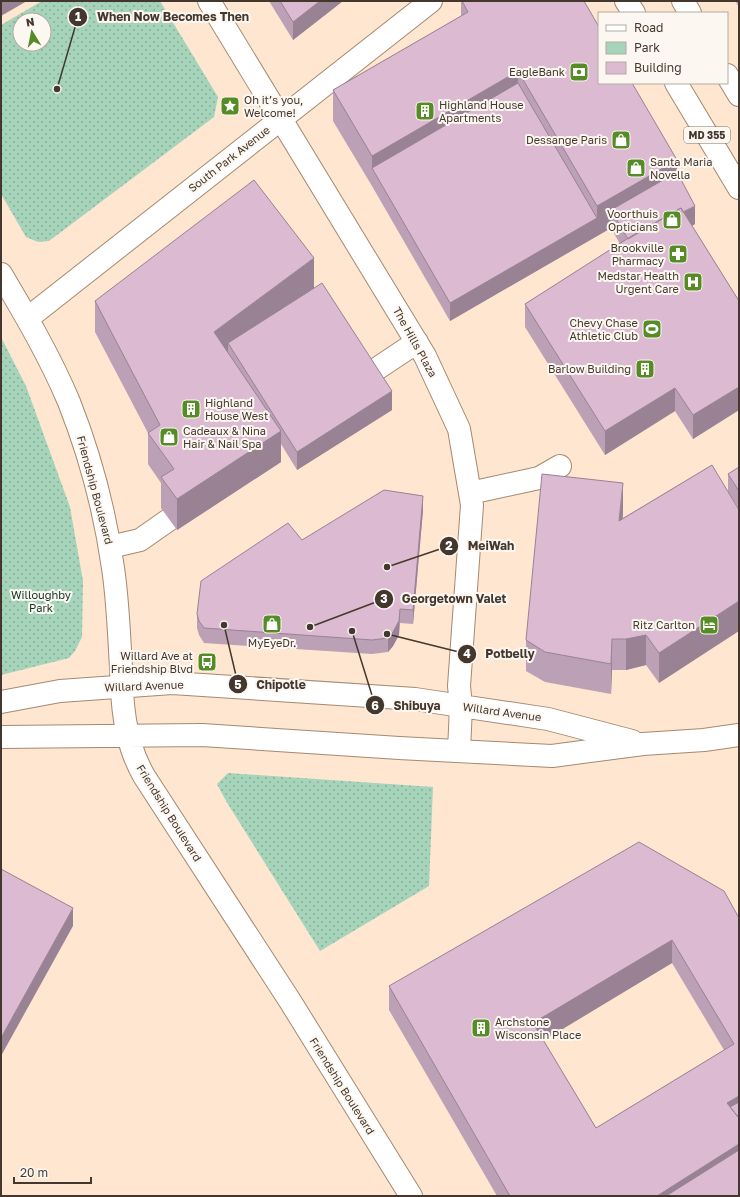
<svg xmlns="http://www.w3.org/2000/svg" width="740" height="1197" viewBox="0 0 740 1197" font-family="'Golos Text',sans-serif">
<defs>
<pattern id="green-dots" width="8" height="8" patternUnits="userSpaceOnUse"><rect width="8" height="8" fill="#a5d4ba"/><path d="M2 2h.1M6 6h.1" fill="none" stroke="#88ad98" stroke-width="1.8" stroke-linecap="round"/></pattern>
</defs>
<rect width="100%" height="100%" fill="#fee6d0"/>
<path fill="url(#green-dots)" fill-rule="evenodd" d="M42 1H160L218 97 214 117 49 241 38 242 26 237 1 194V25ZM20 20H44V44H20Z
M1 337 26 386 70 507 83 581 82 637 75 651 69 658 1 675Z
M228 773 433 787 429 886 320 951 226 801 217 784Z"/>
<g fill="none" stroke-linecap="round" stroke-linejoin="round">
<g stroke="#a58970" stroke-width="24">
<path id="minor" d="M209 1 425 356 459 429 472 505 460 672 459 686 461 706 459 751
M1 274C26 316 50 357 69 402 90 455 105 512 113 568 118 601 119 635 121 668 122 695 123 723 132 749 135 758 139 767 144 776L290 1001 411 1196
M28 318 431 1
M369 374 417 342
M470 493 539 478 560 466
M110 547 140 540 170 519
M1 702 60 691 172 683 415 699 548 719 632 741
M1 737 202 735 399 748 552 756 643 744 704 740 739 735"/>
</g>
<g stroke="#a58970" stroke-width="24">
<path id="major" d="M626 1 634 13
M683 1 690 13
M727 75 739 95
M676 83 739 188"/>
</g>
<use href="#minor" stroke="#fff" stroke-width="22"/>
<use href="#major" stroke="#fff" stroke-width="22"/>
</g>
<path fill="#bca0b5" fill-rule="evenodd" d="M269 1H343L293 40Z
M461 1H584L677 172 695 224 692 226 739 301V410L693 439 675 411 605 455 525 327V304L620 244 611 228 450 321 372 186 333 121V90L461 16Z
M735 1H739V7Z
M314 288 392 410 297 470 281 444V462L177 530 161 508V483L148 464V433L95 332V301Z
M712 465 659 683 646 665 626 670H612L611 694 545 682 526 671V640L623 513V518Z
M739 467V509L728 492V474Z
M423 510 413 624 400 623 399 635 393 646 388 652 372 654 204 643 199 635 197 628V614L302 540Z
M739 918V1196H497L389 1010V986ZM672 963 724 1050 596 1128 543 1040Z"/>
<path fill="#998293" d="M1 1H27L1 16Z
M320 1H343L293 40V22Z
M518 71V101L372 168V156Z
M677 160V190L611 210V228L450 321V303L597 218V206Z
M695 206V224L630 261V243Z
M314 258V289L228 343V353L214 332Z
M739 387V410L693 439V415Z
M675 388V411L605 455V431Z
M392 391V410L297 470V452Z
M281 431V462L177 530V499Z
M623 483V513L619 551V521Z
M423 496V510L413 624V610Z
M739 601V631L659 683V653Z
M400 609 399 635 393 646 388 652V638Z
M646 635V665L626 670V639Z
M612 639V670L611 694V664Z
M73 908V926L1 1056V1038Z
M672 940V963L533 1047V1023Z
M739 1096V1120L727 1103Z
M739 1144V1168L694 1196H657Z"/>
<path fill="#dbbad2" stroke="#998293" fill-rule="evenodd" d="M280 1H320L293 22Z
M462 1H584L599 27V83H632L677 160 597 206 518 71 372 156 333 90 468 12Z
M518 83 597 218 450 303 372 168Z
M677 172 695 206 683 212 681 208 628 239 611 210Z
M254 180 314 258 214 332 281 431 177 499 161 477 174 469 148 433 160 425 95 301Z
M681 208 739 301V387L693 415 675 388 605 431 525 304 630 237Z
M322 283 392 391 297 452 228 343Z
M712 465 739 510V601L659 653 646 635 626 639H612L611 664 545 652 526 640 542 474 623 483 619 521Z
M739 467V491L728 474Z
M384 490 423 496 413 610 400 609 399 621 393 632 388 638 372 640 204 628 199 621 197 614 201 581 288 523 302 540Z
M639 842 724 891 739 918V1096L727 1103 739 1118V1144L657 1196H510L389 986ZM672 940 734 1044 596 1128 533 1023Z
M1 869 73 908 1 1038Z
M739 1102V1118L730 1107Z
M739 1150V1196H666Z"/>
<defs>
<g id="bank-square" transform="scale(1)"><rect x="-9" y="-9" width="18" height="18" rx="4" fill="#568c26" stroke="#fdf7f1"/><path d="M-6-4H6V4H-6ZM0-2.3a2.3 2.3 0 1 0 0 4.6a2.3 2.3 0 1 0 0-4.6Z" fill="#fff"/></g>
<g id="sight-square" transform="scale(1)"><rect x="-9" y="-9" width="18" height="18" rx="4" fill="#568c26" stroke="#fdf7f1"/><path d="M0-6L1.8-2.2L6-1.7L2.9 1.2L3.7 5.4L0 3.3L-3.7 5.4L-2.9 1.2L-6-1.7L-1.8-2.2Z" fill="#fff"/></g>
<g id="building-square" transform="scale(1)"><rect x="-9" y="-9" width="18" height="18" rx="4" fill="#568c26" stroke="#fdf7f1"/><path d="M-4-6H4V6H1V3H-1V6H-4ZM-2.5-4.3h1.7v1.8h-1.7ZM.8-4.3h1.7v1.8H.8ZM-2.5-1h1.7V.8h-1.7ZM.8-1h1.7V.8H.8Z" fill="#fff"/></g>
<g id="shop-square" transform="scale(1)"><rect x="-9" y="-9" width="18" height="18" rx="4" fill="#568c26" stroke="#fdf7f1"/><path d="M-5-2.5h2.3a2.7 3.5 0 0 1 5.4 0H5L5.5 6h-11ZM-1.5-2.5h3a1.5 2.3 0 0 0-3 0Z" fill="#fff"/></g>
<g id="pharmacy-square" transform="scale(1)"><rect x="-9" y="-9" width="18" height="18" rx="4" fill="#568c26" stroke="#fdf7f1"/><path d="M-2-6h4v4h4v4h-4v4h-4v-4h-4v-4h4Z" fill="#fff"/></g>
<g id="hospital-square" transform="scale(1)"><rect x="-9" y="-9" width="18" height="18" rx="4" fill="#568c26" stroke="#fdf7f1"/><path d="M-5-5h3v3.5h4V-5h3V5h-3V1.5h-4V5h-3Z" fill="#fff"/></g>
<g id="stadium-square" transform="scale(1)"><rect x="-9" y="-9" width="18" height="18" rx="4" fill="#568c26" stroke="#fdf7f1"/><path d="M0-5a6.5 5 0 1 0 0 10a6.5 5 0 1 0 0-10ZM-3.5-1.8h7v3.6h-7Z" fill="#fff"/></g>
<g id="hotel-square" transform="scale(1)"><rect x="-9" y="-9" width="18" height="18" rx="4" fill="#568c26" stroke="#fdf7f1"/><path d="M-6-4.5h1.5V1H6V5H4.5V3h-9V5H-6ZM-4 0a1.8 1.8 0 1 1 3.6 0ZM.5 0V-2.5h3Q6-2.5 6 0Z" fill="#fff"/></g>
<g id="bus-square" transform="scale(1)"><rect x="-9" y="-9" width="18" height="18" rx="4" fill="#568c26" stroke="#fdf7f1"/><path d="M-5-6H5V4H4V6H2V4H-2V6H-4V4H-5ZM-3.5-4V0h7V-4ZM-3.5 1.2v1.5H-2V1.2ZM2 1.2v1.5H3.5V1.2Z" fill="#fff"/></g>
</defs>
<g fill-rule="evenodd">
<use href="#bank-square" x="579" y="72"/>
<use href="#sight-square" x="230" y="106"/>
<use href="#building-square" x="425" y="111"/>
<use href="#shop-square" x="621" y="140"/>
<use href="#shop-square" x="636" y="168"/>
<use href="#shop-square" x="672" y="220"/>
<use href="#pharmacy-square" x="678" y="254"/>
<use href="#hospital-square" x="693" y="282"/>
<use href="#stadium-square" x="652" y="329"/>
<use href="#building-square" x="645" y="369"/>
<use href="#building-square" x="191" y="409"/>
<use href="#shop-square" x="169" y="437"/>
<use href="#shop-square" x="272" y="624"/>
<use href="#hotel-square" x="709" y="625"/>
<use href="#bus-square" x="207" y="662"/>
<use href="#building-square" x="481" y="1028"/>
</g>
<g text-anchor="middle" stroke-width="4" stroke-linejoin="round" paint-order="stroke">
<rect fill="#fdf7f1" stroke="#7c7168" stroke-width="1" x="684" y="127" width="46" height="16" rx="3"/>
<g font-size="10" font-weight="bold" fill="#44382e">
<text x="707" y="139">MD 355</text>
</g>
<g font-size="11" fill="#44382e" stroke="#fdf7f1" text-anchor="end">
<text x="565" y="76">EagleBank</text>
<text x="244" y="104" text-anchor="start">Oh it’s you,<tspan x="244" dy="13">Welcome!</tspan></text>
<text x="439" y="109" text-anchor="start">Highland House<tspan x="439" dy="13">Apartments</tspan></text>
<text x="607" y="144">Dessange Paris</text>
<text x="650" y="166" text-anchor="start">Santa Maria<tspan x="650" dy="13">Novella</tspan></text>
<text x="658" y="218">Voorthuis<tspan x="658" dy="13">Opticians</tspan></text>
<text x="664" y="252">Brookville<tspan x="664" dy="13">Pharmacy</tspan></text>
<text x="679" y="280">Medstar Health<tspan x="679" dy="13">Urgent Care</tspan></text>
<text x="638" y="327">Chevy Chase<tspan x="638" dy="13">Athletic Club</tspan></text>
<text x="631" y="373">Barlow Building</text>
<text x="205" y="407" text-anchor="start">Highland<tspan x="205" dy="13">House West</tspan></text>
<text x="183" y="435" text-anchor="start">Cadeaux &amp; Nina<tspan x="183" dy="13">Hair &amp; Nail Spa</tspan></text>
<text x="695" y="629">Ritz Carlton</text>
<text x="272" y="647" text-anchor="middle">MyEyeDr.</text>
<text x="193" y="660">Willard Ave at<tspan x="193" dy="13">Friendship Blvd</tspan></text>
<text x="495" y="1026" text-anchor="start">Archstone<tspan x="495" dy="13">Wisconsin Place</tspan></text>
</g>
<g font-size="11" fill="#44382e" stroke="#fdf7f1">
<text transform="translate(229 159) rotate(-38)" y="4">South Park Avenue</text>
<text transform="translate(415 342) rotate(61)" y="4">The Hills Plaza</text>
<text transform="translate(95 490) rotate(75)" y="4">Friendship Boulevard</text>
<text transform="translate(144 686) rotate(-2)" y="4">Willard Avenue</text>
<text transform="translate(502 712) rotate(8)" y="4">Willard Avenue</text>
<text transform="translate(169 813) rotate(58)" y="4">Friendship Boulevard</text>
<text transform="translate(342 1086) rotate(58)" y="4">Friendship Boulevard</text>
</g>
<g font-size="11" fill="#0c3724" stroke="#fdf7f1">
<text x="41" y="599">Willoughby<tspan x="41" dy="13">Park</tspan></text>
</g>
</g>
<path fill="none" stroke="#44382e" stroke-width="1.5" d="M57 89L78 17M387 567L449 546M310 627L384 599M387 634L467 654M224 625L238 684M352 631L375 705"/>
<g fill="#44382e" stroke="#fdf7f1" stroke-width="1.5">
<circle cx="57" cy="89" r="4"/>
<circle cx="387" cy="567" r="4"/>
<circle cx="310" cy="627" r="4"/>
<circle cx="387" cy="634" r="4"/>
<circle cx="224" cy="625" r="4"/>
<circle cx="352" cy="631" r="4"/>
<circle cx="78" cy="17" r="10"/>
<circle cx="449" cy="546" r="10"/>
<circle cx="384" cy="599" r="10"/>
<circle cx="467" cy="654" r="10"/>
<circle cx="238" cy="684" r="10"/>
<circle cx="375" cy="705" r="10"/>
</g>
<g font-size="12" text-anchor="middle" font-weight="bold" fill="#fff">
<text x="78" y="21">1</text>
<text x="449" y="550">2</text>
<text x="384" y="603">3</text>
<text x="467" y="658">4</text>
<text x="238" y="689">5</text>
<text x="375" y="710">6</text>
</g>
<g font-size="12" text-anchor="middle" font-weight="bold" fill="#44382e" stroke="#fdf7f1" stroke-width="4" stroke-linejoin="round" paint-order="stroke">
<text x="173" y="21">When Now Becomes Then</text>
<text x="491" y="550">MeiWah</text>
<text x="454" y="603">Georgetown Valet</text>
<text x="510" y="658">Potbelly</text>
<text x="281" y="689">Chipotle</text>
<text x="417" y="710">Shibuya</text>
</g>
<rect width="740" height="1197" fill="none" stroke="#44382e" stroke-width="4"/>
<rect x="598" y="12" width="130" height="72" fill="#fdf7f1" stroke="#b3aba3"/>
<rect x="606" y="25" width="20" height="6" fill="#ffffff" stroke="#b3aba3"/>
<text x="634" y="32" font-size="12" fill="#44382e">Road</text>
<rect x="606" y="42" width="20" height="12" fill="#a5d4ba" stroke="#b3aba3"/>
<text x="634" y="52" font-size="12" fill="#44382e">Park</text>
<rect x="606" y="62" width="20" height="12" fill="#dbbad2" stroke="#b3aba3"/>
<text x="634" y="72" font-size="12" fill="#44382e">Building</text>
<g transform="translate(32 32) rotate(350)"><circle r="19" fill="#fdf7f1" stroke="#b3aba3"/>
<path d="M0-3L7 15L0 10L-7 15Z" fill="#568c26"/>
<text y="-6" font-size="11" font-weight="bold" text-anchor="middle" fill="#44382e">N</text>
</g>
<path d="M14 1177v6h77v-6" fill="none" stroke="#44382e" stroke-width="2"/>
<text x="20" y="1177" font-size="12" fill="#44382e" stroke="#fdf7f1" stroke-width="3" paint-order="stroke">20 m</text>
</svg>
